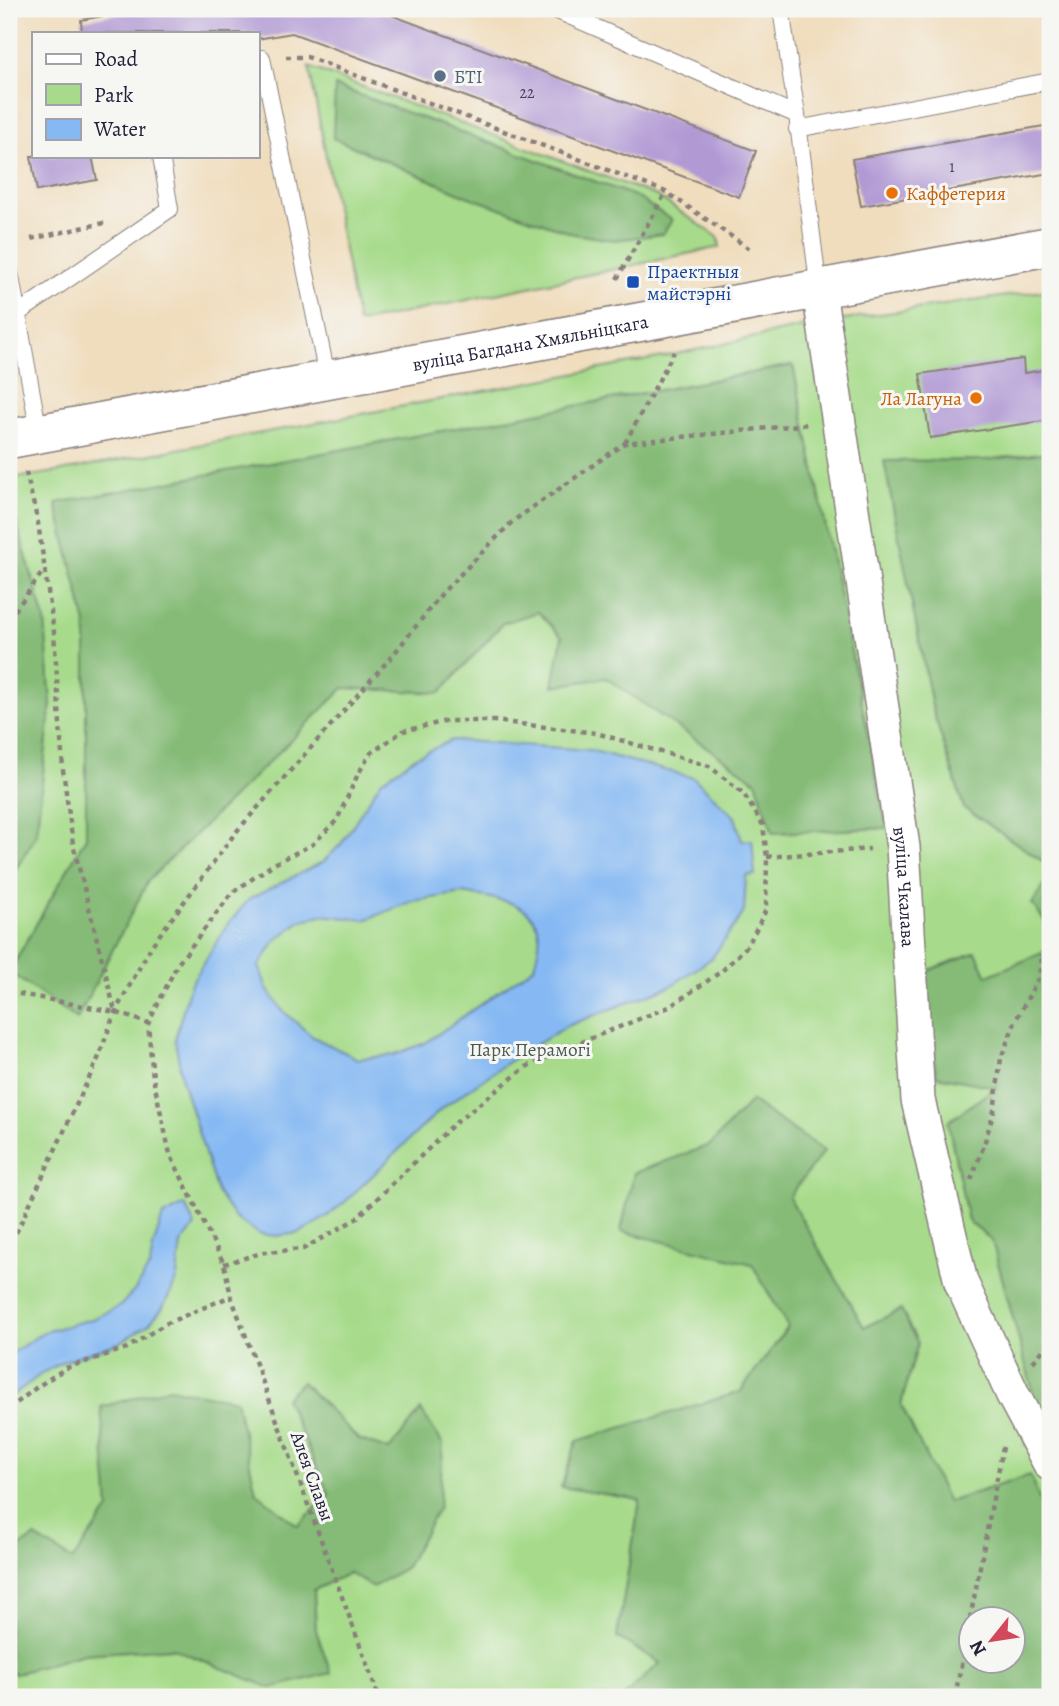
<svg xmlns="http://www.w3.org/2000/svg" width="1059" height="1706" viewBox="0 0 1059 1706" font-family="Alegreya,serif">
<rect width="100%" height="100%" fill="#f6f6f2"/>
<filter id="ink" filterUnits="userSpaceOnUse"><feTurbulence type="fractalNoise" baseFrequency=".0143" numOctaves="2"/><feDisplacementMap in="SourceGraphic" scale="14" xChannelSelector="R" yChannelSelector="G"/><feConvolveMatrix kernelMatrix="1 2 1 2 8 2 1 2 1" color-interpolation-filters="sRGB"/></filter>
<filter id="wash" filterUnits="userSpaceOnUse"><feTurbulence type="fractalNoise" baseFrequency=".00686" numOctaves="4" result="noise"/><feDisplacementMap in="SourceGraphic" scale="28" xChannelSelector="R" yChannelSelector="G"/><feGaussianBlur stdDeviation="1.57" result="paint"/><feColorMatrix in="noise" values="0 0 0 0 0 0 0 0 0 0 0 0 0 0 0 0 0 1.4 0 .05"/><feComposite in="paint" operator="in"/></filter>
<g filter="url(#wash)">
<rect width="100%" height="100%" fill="#f0ddbd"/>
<path fill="#a7db8b" stroke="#647e63" stroke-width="2" fill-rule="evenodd" d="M309 67 657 196 718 237 720 247 358 323Z
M1050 290V1697H9V479L56 472 663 357 824 322ZM972 1618H1014V1660H972Z"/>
<path fill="#85bb77" stroke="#546e59" stroke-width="2" fill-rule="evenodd" d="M335 86 635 196 672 220 663 234 614 240 574 234 469 197 333 138Z
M793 365 887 828 773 833 756 781 606 678 553 686 562 637 538 612 503 623 440 693 344 688 148 881 77 1019 9 972 86 837V624L56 503Z
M1050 452V866L964 808 933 711 884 461 984 460Z
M15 518 45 620 51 705 36 836 9 880V519Z
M1050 875V928L1032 904Z
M976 952 987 976 1042 953 1050 966V1445H1025L1032 1388 992 1241 968 1221 948 1122 996 1087 936 1076 925 972Z
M751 1101 824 1151 789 1197 864 1327 901 1310 918 1343 901 1405 948 1502 1030 1475 1045 1515 1050 1513V1697H623L660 1663 617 1637 640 1500 561 1487 577 1441 740 1392 788 1327 752 1264 621 1231 634 1173 710 1145ZM1014 1618V1660H972V1618Z
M302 1382 358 1439 389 1450 421 1410 443 1444 439 1507 406 1567 373 1587 349 1573 314 1590 316 1630 331 1673 271 1688 172 1648 84 1654 15 1674 9 1670V1554L35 1537 73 1560 109 1509 101 1407 169 1388 236 1400 256 1492 298 1526 329 1494 285 1398Z"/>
<path fill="#86b9f3" stroke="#546e97" stroke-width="2" fill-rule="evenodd" d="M452 740 590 750 694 778 735 817 742 841 752 840 755 875 746 876 744 912 712 958 671 986 567 1026 505 1064 441 1109 345 1202 325 1218 299 1233 276 1236 259 1234 235 1218 217 1192 182 1080 175 1039 190 985 228 924 249 899 323 862 341 844 381 781 419 755ZM463 893C491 899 534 899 539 934 541 943 536 957 534 967L425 1043 393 1055 358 1059 313 1037 283 1011 267 989 259 966 276 940 299 922 321 915 365 920 413 901Z
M185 1205 195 1226 181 1244 177 1277 171 1292 162 1309 149 1324 119 1343 64 1361 44 1372 9 1398V1355L44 1332 95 1318 120 1306 135 1290 150 1266 153 1247 163 1216Z"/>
<g id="blocks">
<path fill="#b199d4" d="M143 9H375L756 151 739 197 292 33 257 39V33H82L81 20Z
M1050 125V173L861 206 852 159Z
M31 156H92L97 180 37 191Z
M1023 359 1024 373 1050 369V420L930 438 920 374Z"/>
</g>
</g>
<g filter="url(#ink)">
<use href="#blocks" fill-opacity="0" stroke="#89807c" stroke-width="2"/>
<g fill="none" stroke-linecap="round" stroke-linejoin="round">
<g stroke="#89807c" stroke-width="18">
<path id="lane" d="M553 9 797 115
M781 9 797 115 819 291
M262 58 328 381
M797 129 1050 81
M9 266 39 433
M17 314 170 209 161 156"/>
</g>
<g stroke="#89807c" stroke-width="36">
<g id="street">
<path id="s1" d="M819 291 903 847 918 1100 961 1282 1013 1395 1050 1464"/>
</g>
</g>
<g stroke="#89807c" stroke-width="41">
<g id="secondary">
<path id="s2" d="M9 439 1050 246"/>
</g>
</g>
<path stroke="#89807c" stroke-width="4.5" stroke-dasharray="5 5" stroke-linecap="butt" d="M286 57H307L666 192 753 251
M31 239 104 223
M617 279 666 192
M625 443 674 352
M26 472 38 523 54 632 63 770 73 844 115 1011
M9 619 44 570
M767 857 870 849
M9 992 115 1012 147 1023
M971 1180 983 1148 994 1111 1001 1058 1016 1020 1039 977 1042 953 1050 940
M9 1240 16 1233 98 1059 115 1012 152 945 236 832 393 655 443 592 513 521 625 443 808 424
M224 1264 265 1252 303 1249 356 1219 454 1124 526 1067 562 1050 669 1007 722 971 748 945 766 910 767 857 763 825 743 793 709 766 596 733 494 721H447L403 731 371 753 358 774 337 820 313 844 272 865 232 893 177 965 148 1024 153 1078 170 1154 224 1264 231 1296 379 1697
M1033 1362 1050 1342
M9 1409 37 1387 66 1368 127 1348 165 1324 231 1296
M955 1697 1003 1447"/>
<use href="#lane" stroke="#fff" stroke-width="16"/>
<use href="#street" stroke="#fff" stroke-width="33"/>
<use href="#secondary" stroke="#fff" stroke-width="38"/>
</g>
</g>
<circle fill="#5c6f8a" stroke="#f6f6f2" stroke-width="2.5" cx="440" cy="76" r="7"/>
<g fill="#e8710a" stroke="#f6f6f2" stroke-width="2.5">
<circle cx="892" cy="193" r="7"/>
<circle cx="976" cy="398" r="7"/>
</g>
<rect fill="#1a4fb4" stroke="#f6f6f2" stroke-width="2.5" x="626" y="275" width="14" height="14" rx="3.5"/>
<g text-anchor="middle" stroke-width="6" stroke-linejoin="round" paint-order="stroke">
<g font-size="16" fill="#464061">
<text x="527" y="98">22</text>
<text x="952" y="172">1</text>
</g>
<g font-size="19" fill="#4e5e75" stroke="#f6f6f2" text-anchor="start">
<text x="454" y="83">БТІ</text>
</g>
<g font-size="19" fill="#c56008" stroke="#f6f6f2" text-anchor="start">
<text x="906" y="200">Каффетерия</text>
<text x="962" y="405" text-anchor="end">Ла Лагуна</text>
</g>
<g font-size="19" fill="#164399" stroke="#f6f6f2" text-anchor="start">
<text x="647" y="278">Праектныя<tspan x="647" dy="22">майстэрні</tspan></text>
</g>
<g font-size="19" fill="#22223b" stroke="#f6f6f2">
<text dy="7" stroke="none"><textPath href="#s2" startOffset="530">вуліца Багдана Хмяльніцкага</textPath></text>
<text dy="7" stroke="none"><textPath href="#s1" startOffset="602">вуліца Чкалава</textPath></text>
<text transform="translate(313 1476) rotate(70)" y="7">Алея Славы</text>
</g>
<g font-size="19" fill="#4a5a53" stroke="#f6f6f2">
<text x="530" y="1056">Парк Перамогі</text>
</g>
</g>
<rect width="1059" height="1706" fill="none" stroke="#f6f6f2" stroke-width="35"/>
<rect x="32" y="32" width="228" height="126" fill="#f6f6f2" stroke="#a1a1a9" stroke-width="2"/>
<rect x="46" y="54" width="35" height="10" fill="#ffffff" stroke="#a1a1a9" stroke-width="2"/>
<text x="94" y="66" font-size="21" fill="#22223b">Road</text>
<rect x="46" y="84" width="35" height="21" fill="#a7db8b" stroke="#a1a1a9" stroke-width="2"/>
<text x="94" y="102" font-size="21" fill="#22223b">Park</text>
<rect x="46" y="119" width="35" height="21" fill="#86b9f3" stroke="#a1a1a9" stroke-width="2"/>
<text x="94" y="136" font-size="21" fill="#22223b">Water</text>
<g transform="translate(992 1640) rotate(240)"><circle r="33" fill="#f6f6f2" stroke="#a1a1a9" stroke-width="2"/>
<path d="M0-5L12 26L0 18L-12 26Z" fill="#d1495b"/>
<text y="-10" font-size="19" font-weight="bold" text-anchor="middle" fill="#22223b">N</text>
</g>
</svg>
